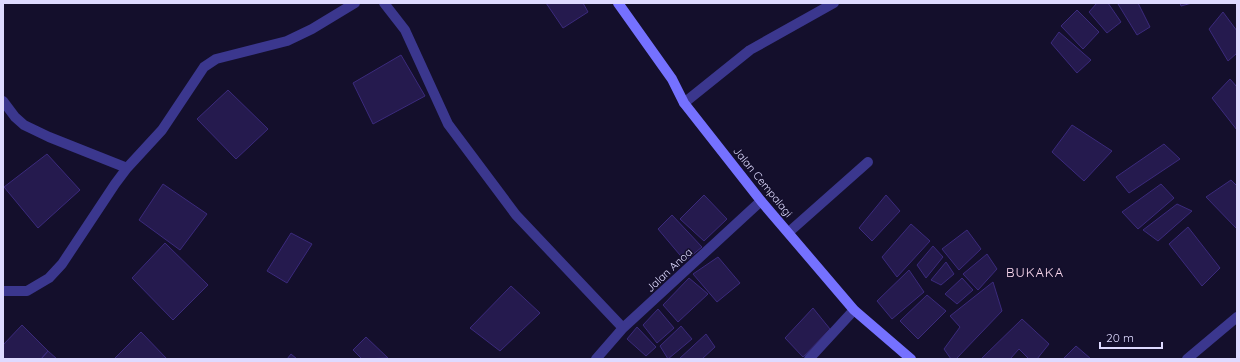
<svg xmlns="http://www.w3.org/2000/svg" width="1240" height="362" viewBox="0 0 1240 362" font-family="Quicksand,sans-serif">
<rect width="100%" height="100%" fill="#140f2c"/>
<path fill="#251a4e" stroke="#3b2a7c" d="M546 3H583L588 12 563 28Z
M1097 3H1108L1121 22 1107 33 1089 12Z
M1120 3H1138L1150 27 1137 35 1118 4Z
M1180 3H1192L1181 6Z
M1077 10 1099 32 1083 49 1061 26Z
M1223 12 1237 31V53L1228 61 1209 29Z
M1059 32 1091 60 1077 73 1051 43Z
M401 55 425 96 373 124 353 83Z
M1230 79 1237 87V130L1212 98Z
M228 90 268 129 236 159 197 119Z
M1072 125 1112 151 1084 181 1052 152Z
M1164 144 1180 159 1129 193 1116 177Z
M47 154 80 190 38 228 4 187Z
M1231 180 1237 186V229L1206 197Z
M163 184 207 214 180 250 139 220Z
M1161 184 1174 198 1138 229 1122 212Z
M704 195 727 219 704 241 680 219Z
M886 195 900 211 872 241 859 228Z
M1177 204 1192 211 1158 241 1143 230Z
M672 215 702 247 685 261 658 229Z
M911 224 930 241 897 277 882 257Z
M1188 227 1220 268 1202 286 1169 244Z
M967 230 981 249 959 270 942 249Z
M291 233 312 244 287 283 267 271Z
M165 243 208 285 173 320 132 278Z
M933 246 943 257 926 278 917 265Z
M987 254 997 269 978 290 963 274Z
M718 257 740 283 717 302 693 274Z
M946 262 954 274 941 285 931 280Z
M909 270 924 292 892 319 877 301Z
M689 278 708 294 678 322 663 305Z
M962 278 973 290 957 304 945 294Z
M993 282 1002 311 956 359H951L944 349 960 327 950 316Z
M511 286 540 313 500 351 470 328Z
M927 295 946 311 918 339 900 321Z
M813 308 830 329 803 357 785 338Z
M658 309 674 328 657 343 643 325Z
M1022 319 1049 344 1037 359H1029L1019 349 1010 359H981Z
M22 325 48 351 41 359H3V345Z
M681 326 692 339 668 359 660 346Z
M637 327 656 347 646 356 627 339Z
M141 332 167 359H114Z
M706 334 715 347 702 359H679Z
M366 337 388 358 362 359 353 350Z
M1076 346 1091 359H1063Z
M48 351 57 359H41Z
M291 354 297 359H287Z"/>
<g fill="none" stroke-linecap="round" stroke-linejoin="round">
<path stroke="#3b378e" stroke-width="10" d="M789 232 868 162"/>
<path stroke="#3b378e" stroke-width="10" d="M384 3 405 30 448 124 516 215 623 328
M3 101 15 117 24 125 49 137 127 168
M684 103 750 50 834 3
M3 291H27L49 278 62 264 115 184 127 168 162 130 204 67 216 59 287 41 312 29 355 3
M596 359 623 328 761 201
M809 359 854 310
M1187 359 1237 317"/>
<path stroke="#7571ff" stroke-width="10" d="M618 3 672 79 684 103 761 201 854 310 911 359"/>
</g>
<g text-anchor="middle" stroke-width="3" stroke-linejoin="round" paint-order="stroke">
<g font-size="11" fill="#dedaff" stroke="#140f2c">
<text transform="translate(763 182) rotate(51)" y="4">Jalan Cempalagi</text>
<text transform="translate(669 270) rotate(-43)" y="4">Jalan Anoa</text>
</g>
<g font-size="13" letter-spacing="1" fill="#ffdcf2" stroke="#140f2c">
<text x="1035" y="277">BUKAKA</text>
</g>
</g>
<rect width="1240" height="362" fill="none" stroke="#dedaff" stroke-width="8"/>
<path d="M1100 342v6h62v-6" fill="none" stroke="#dedaff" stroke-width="2"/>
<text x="1106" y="342" font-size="12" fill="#dedaff" stroke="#140f2c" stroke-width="3" paint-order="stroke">20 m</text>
</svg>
